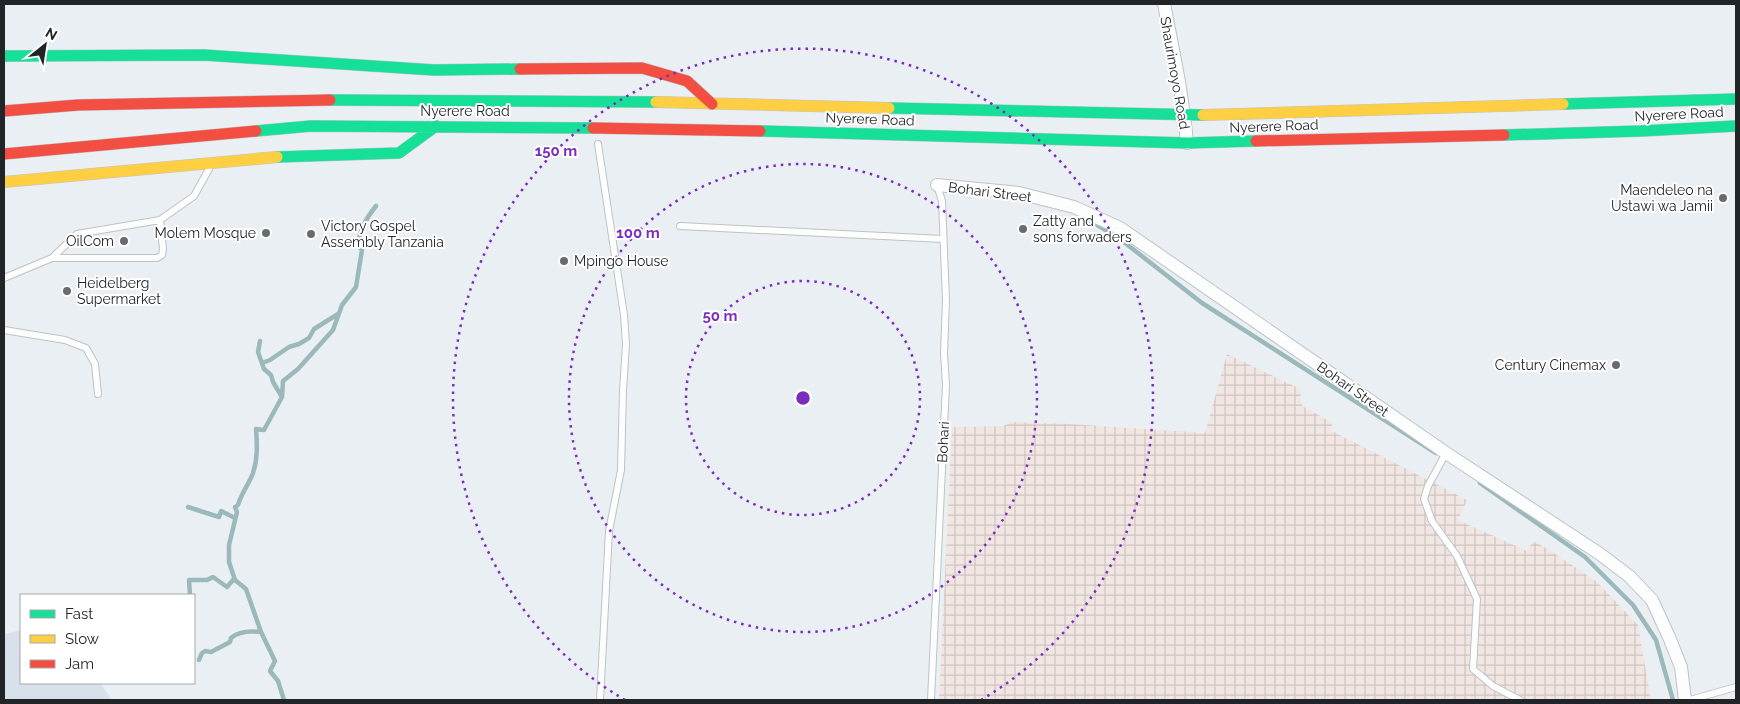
<svg xmlns="http://www.w3.org/2000/svg" width="1740" height="704" viewBox="0 0 1740 704" font-family="Raleway,sans-serif">
<defs>
<pattern id="industrial-grid" width="8" height="8" patternUnits="userSpaceOnUse" patternTransform="scale(1.25)"><rect width="8" height="8" fill="#f1e6e2"/><path d="M0 4h8M4 0v8" fill="none" stroke="#cec5c2"/></pattern>
</defs>
<rect width="100%" height="100%" fill="#eaeff4"/>
<path fill="url(#industrial-grid)" d="M1227 354 1300 389 1302 406 1333 423 1330 430 1467 500 1458 520 1527 551 1533 541 1548 549 1597 582 1638 625 1651 700H939L952 427 1004 426 1010 422 1070 424 1205 433Z"/>
<path fill="#d8e1eb" d="M21 630V683H100L112 700H4V634Z"/>
<g fill="none" stroke-linecap="round" stroke-linejoin="round">
<path stroke="#9bb8ba" stroke-width="4.5" d="M1086 218 1120 239 1202 303 1436 453
M260 341 258 352 264 369 271 375 273 382 282 397
M262 363 270 360 289 347 299 344 309 338 314 329 338 314
M1480 483 1585 557 1633 605 1656 640 1673 700
M188 507 219 517 221 511 235 518
M190 595 189 580H207L213 577 227 587 233 580
M199 660 202 653 205 651 211 652 230 642 231 638C239 631 251 631 261 632
M284 700 278 681 270 671 275 661 261 632 246 589 235 580 229 562V545L237 512 235 507 238 505C241 494 249 484 253 473 258 458 257 444 256 429L264 430 282 397 283 381 298 369 333 330 342 305 356 287 362 250 358 246C359 231 366 218 376 206"/>
<g stroke="#bfc2c6" stroke-width="8">
<path id="lane" d="M598 144 624 315 626 344 623 390 621 470 609 531 600 700
M680 226 943 239
M52 258H157L162 255 163 249 160 220
M4 278 52 258 77 234 160 220 194 196 209 169
M4 330 65 340 86 348 95 364 98 394
M1446 453 1428 486 1424 499 1432 521 1457 556 1477 599 1473 669 1493 686 1520 700
M931 700 946 385 944 354 946 300 942 201 937 185
M1690 700 1736 687"/>
</g>
<g stroke="#bfc2c6" stroke-width="14">
<path id="street" d="M1164 4C1173 50 1183 96 1187 143
M937 185 1019 193 1074 207 1120 228 1446 453 1600 554 1629 576 1652 600 1669 637 1681 667 1685 700"/>
</g>
<g stroke="#bfc2c6" stroke-width="12">
<path id="fast" d="M4 56 204 55 434 70 520 69
M330 100 656 102
M1563 104 1736 99
M889 108 1203 115
M256 131 311 126 593 128
M760 131 1187 143 1256 141
M1504 135 1641 131 1736 126
M277 157 399 153 436 126"/>
</g>
<g stroke="#bfc2c6" stroke-width="12">
<path id="slow" d="M656 102 889 108
M1203 115 1563 104
M4 182 277 157"/>
</g>
<g stroke="#bfc2c6" stroke-width="12">
<path id="jam" d="M520 69 642 68 687 81 712 104
M4 111 78 105 330 100
M593 128 760 131
M1256 141 1504 135
M4 154 256 131"/>
</g>
<use href="#lane" stroke="#fcfdfd" stroke-width="6"/>
<use href="#street" stroke="#fcfdfd" stroke-width="12"/>
<use href="#fast" stroke="#16e098" stroke-width="11"/>
<use href="#slow" stroke="#ffcf43" stroke-width="11"/>
<use href="#jam" stroke="#f24e42" stroke-width="11"/>
</g>
<g fill="none" stroke="#7b2cbf" stroke-width="2.5" stroke-dasharray="2.5 5">
<circle cx="803" cy="398" r="117"/>
<circle cx="803" cy="398" r="234"/>
<path d="M625 700A350 350 0 1 1 981 700"/>
</g>
<g fill="#686c6f" stroke="#fff" stroke-width="2">
<circle cx="1723" cy="198" r="5"/>
<circle cx="1023" cy="229" r="5"/>
<circle cx="266" cy="233" r="5"/>
<circle cx="311" cy="234" r="5"/>
<circle cx="124" cy="241" r="5"/>
<circle cx="564" cy="261" r="5"/>
<circle cx="67" cy="291" r="5"/>
<circle cx="1616" cy="365" r="5"/>
</g>
<g text-anchor="middle" stroke-width="4" stroke-linejoin="round" paint-order="stroke">
<g font-size="14" fill="#222528" stroke="#fff">
<text transform="translate(1175 73) rotate(80)" y="5">Shaurimoyo Road</text>
<text x="465" y="116">Nyerere Road</text>
<text transform="translate(1679 114) rotate(-3)" y="5">Nyerere Road</text>
<text transform="translate(870 119) rotate(2)" y="5">Nyerere Road</text>
<text transform="translate(1274 126) rotate(-2)" y="5">Nyerere Road</text>
<text transform="translate(990 192) rotate(7)" y="5">Bohari Street</text>
<text transform="translate(1353 389) rotate(35)" y="5">Bohari Street</text>
<text transform="translate(943 442) rotate(-87)" y="5">Bohari</text>
</g>
<g font-size="14" fill="#222528" stroke="#fff" text-anchor="end">
<text x="1713" y="195">Maendeleo na<tspan x="1713" dy="16">Ustawi wa Jamii</tspan></text>
<text x="1033" y="226" text-anchor="start">Zatty and<tspan x="1033" dy="16">sons forwaders</tspan></text>
<text x="321" y="231" text-anchor="start">Victory Gospel<tspan x="321" dy="16">Assembly Tanzania</tspan></text>
<text x="256" y="238">Molem Mosque</text>
<text x="114" y="246">OilCom</text>
<text x="574" y="266" text-anchor="start">Mpingo House</text>
<text x="77" y="288" text-anchor="start">Heidelberg<tspan x="77" dy="16">Supermarket</tspan></text>
<text x="1606" y="370">Century Cinemax</text>
</g>
</g>
<circle cx="803" cy="398" r="8" fill="#7b2cbf" stroke="#fff" stroke-width="2.5"/>
<g font-size="15" text-anchor="middle" font-weight="bold" fill="#7b2cbf" stroke="#fff" stroke-width="4" stroke-linejoin="round" paint-order="stroke">
<text x="556" y="156">150 m</text>
<text x="638" y="238">100 m</text>
<text x="720" y="321">50 m</text>
</g>
<rect width="1740" height="704" fill="none" stroke="#222528" stroke-width="10"/>
<rect x="20" y="594" width="175" height="90" fill="#ffffff" stroke="#a7a8a9"/>
<rect x="30" y="610" width="25" height="8" fill="#16e098" stroke="#a7a8a9"/>
<text x="65" y="619" font-size="15" fill="#222528">Fast</text>
<rect x="30" y="635" width="25" height="8" fill="#ffcf43" stroke="#a7a8a9"/>
<text x="65" y="644" font-size="15" fill="#222528">Slow</text>
<rect x="30" y="660" width="25" height="8" fill="#f24e42" stroke="#a7a8a9"/>
<text x="65" y="669" font-size="15" fill="#222528">Jam</text>
<g transform="translate(45 45) rotate(30)" stroke="#ffffff" stroke-width="4" paint-order="stroke">
<path d="M0-4L9 19L0 12L-9 19Z" fill="#222528"/>
<text y="-8" font-size="14" font-weight="bold" text-anchor="middle" fill="#222528">N</text>
</g>
</svg>
